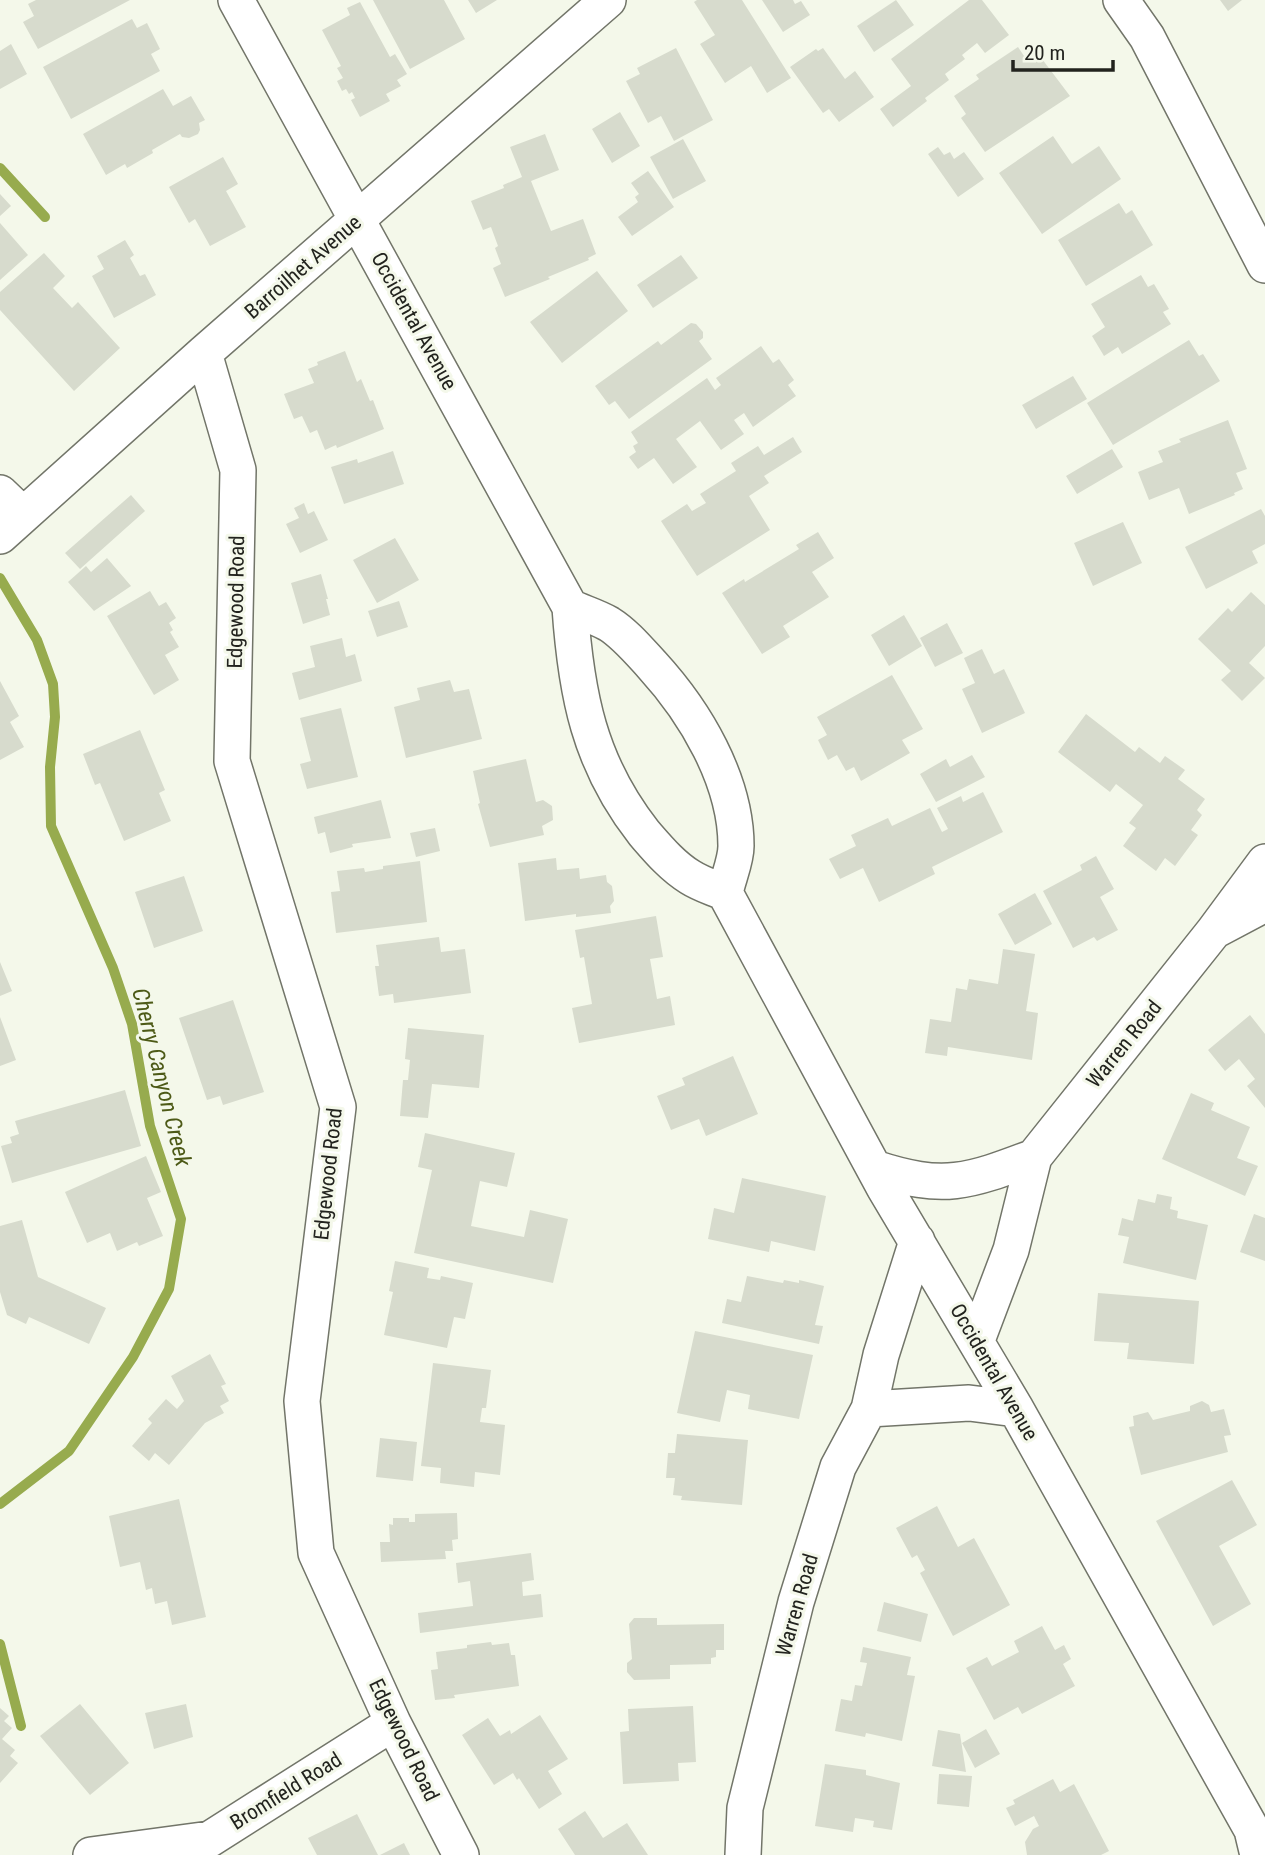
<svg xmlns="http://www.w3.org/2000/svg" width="1265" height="1855" viewBox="0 0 1265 1855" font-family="'Roboto Condensed',sans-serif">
<rect width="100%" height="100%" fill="#f4f8ea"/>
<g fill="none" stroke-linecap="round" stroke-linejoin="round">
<path stroke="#97ab4e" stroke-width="10" d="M0 168 45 217
M0 578 37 640 53 684 55 717 50 767 51 826 113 968 132 1024 150 1126 181 1219 169 1289 133 1357 69 1451 0 1504
M0 1644 21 1726"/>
</g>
<path fill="#d7dbcd" d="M36 0H130L38 49 23 22 34 16 28 4Z
M373 0H444L465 39 410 69Z
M468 0H497L476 13Z
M697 0H742L791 78 767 93 751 66 725 83 700 44 715 35 694 2Z
M762 0H793L795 4 801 1 810 15 783 32Z
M896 0 914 25 874 52 857 26Z
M969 0H982L1009 35 985 53 977 43 962 55 965 59 945 74 949 80 925 98 927 101 893 127 880 109 911 86 891 59Z
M1220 0H1242L1228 11Z
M360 2 390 57 395 54 407 74 397 80 401 86 386 94 390 101 360 117 351 100 355 98 352 92 349 94 346 89 342 91 337 81 343 78 337 68 341 66 322 30 350 15 347 8Z
M132 19 137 28 147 23 160 49 151 54 160 71 71 119 43 67Z
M11 44 27 74 0 89V51Z
M1018 47 1028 62 1039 55 1070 96 985 152 961 118 966 114 954 96 979 79 976 75Z
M676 48 713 120 674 141 661 116 648 123 626 81 640 74 637 68Z
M823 48 845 79 855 71 874 97 839 122 829 109 823 113 790 67 816 49 818 51Z
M163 89 173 106 191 96 205 120 199 123 200 130 198 134 189 138 182 137 180 134 152 150 153 153 127 168 125 164 106 175 83 134Z
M620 112 640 146 612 163 592 129Z
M545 134 559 170 531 181 551 231 583 219 596 254 588 258 589 260 548 277 550 279 505 297 493 268 501 264 495 248 498 246 491 227 483 230 471 201 504 188 503 185 522 177 510 147Z
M1053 136 1072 164 1099 146 1121 179 1042 234 999 173Z
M683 139 706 181 673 199 650 157Z
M938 147 944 155 950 152 954 159 964 152 984 179 958 197 928 154Z
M223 157 238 184 226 191 246 227 210 246 195 219 189 223 169 187Z
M648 171 674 207 632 236 618 217 638 202 635 197 639 194 631 183Z
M0 194 11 206 0 216Z
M1119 203 1126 214 1132 210 1153 245 1086 286 1058 240Z
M0 223 28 255 0 280Z
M125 240 134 255 130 258 140 276 145 274 156 295 114 318 92 276 104 269 97 256Z
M44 253 65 276 53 288 72 308 78 302 120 348 74 391 0 310V292Z
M681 255 698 278 653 308 637 285Z
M597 271 628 311 562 363 530 322Z
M1141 275 1148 287 1154 284 1169 309 1163 312 1171 324 1122 354 1118 347 1104 356 1092 336 1105 327 1091 304Z
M691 323 696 324 703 332V338L699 341 712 359 629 419 615 401 609 405 595 386 658 341 661 345Z
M1189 340 1199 356 1203 354 1220 381 1113 445 1087 403Z
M761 346 773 363 779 359 794 380 788 385 796 396 753 427 744 413 734 420 744 434 721 450 700 421 676 439 697 467 673 484 654 458 638 469 629 457 636 452 633 446 638 443 631 432 707 378 715 390 721 385 716 378Z
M345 351 357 382 361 379 370 401 373 400 384 429 337 448 336 445 325 450 317 430 310 433 302 416 294 419 284 394 314 383 308 369 318 365 317 362Z
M1073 376 1087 399 1036 429 1022 405Z
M1228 420 1247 469 1236 473 1243 489 1234 493 1235 495 1189 514 1179 488 1149 500 1138 472 1163 462 1158 451 1181 442 1179 439Z
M793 437 802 452 764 476 769 483 749 496 770 530 697 576 661 521 687 504 692 511 706 503 700 494 736 471 731 463 758 446 764 455Z
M1112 449 1123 467 1077 494 1066 476Z
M393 451 404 484 344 504 331 467 357 459 358 463Z
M131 495 145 511 80 569 65 553Z
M304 503 308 514 314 511 328 540 300 553 286 524 299 518 294 508Z
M1261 509 1265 516V544L1252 551 1258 563 1206 589 1185 547Z
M1123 522 1142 563 1093 586 1074 543Z
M818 532 834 558 812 572 829 597 783 626 790 637 762 654 722 593 744 579 745 582 799 549 796 545Z
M395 538 419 580 377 603 353 560Z
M107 558 131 586 94 611 68 582 86 566 91 572Z
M321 574 328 599H326L330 615 303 624 291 583Z
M150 591 159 606 166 602 176 618 169 623 173 630 170 632 179 647 165 655 179 680 154 695 107 616Z
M1251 592 1265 605V646L1249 663 1265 678 1242 701 1221 680 1231 671 1198 639 1228 608 1232 612Z
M399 601 408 627 377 637 368 611Z
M904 615 922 646 889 666 871 635Z
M947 623 963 653 935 667 920 638Z
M342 638 346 657 355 654 362 681 299 700 292 673 315 667 310 646Z
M982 649 994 674 1004 669 1025 713 982 733 962 689 975 683 964 658Z
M892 675 923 729 902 740 910 753 861 781 854 767 846 771 837 755 828 760 818 740 827 735 817 717Z
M450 680 454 692 469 689 482 739 406 758 394 707 420 700 417 688Z
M0 681 19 716 10 722 24 747 0 760Z
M341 708 358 777 307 789 300 764 311 761 300 718Z
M1086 714 1135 752 1139 747 1160 763 1165 756 1185 770 1178 779 1205 799 1197 810 1202 815 1191 830 1198 835 1175 866 1165 858 1156 871 1123 846 1136 828 1129 823 1143 805 1116 784 1110 792 1058 752Z
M140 730 165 790 159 793 171 821 124 841 100 783 95 785 83 754Z
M972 755 985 777 936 802 920 774 946 759 950 767Z
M526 759 536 802 543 800 552 806 553 820 542 826 544 835 490 847 478 804 480 803 473 771Z
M983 792 1003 832 932 867 935 874 879 902 863 868 840 879 829 859 856 846 851 835 888 818 892 826 930 808 942 832 948 829 937 808 961 796 963 802Z
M381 800 391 838 352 844 353 847 330 853 325 832 318 834 314 817Z
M435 828 440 851 416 857 410 833Z
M1096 856 1114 889 1100 897 1118 930 1097 941 1094 937 1073 948 1043 891 1082 870 1080 865Z
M556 858 557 870 579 868 580 879 606 875 607 882 612 886 614 901 610 906 611 913 576 917V914L525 921 518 863Z
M420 861 427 922 336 933 331 892 340 891 337 871 364 868 365 872 383 869V866Z
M184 876 203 931 154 948 135 892Z
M1035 893 1052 924 1015 945 998 914Z
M656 916 663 957 650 959 657 999 670 996 675 1025 579 1043 572 1008 592 1004 584 957 580 958 575 930Z
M439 937 441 952 465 949 471 993 394 1003 393 994 379 996 375 966H379L376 945Z
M1003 949 1035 954 1026 1011 1038 1013 1032 1060 948 1047 947 1056 925 1053 930 1019 951 1022 956 988 967 990 969 979 998 984Z
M0 962 12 991 0 996Z
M233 1000 264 1092 223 1105 220 1096 207 1100 179 1018Z
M1250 1015 1265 1034V1108L1247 1086 1255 1079 1239 1059 1225 1071 1208 1050Z
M0 1017 16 1060 0 1066Z
M408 1028 484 1035 479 1088 432 1084 428 1118 400 1116 403 1080H408L410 1060 405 1059Z
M733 1056 758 1114 706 1136 699 1119 671 1130 657 1096 685 1085 682 1078Z
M125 1090 141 1146 12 1183 1 1146 12 1143 10 1137 19 1134 15 1121Z
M1191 1093 1214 1103 1211 1110 1250 1127 1237 1158 1258 1166 1245 1196 1162 1159Z
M425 1133 515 1153 507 1187 480 1181 471 1226 524 1237 530 1210 568 1219 553 1283 414 1253 432 1170 418 1167Z
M146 1156 161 1192 147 1198 163 1236 139 1246 137 1242 117 1251 110 1233 87 1243 65 1192Z
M742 1178 826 1196 815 1251 771 1241 769 1252 708 1239 714 1208 734 1213Z
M1157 1194 1172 1197 1170 1209 1178 1211 1177 1218 1208 1225 1196 1280 1123 1263 1129 1237 1118 1235 1122 1218 1133 1221 1138 1199 1155 1203Z
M1254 1214 1265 1218V1261L1240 1252Z
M22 1220 38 1277 106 1308 89 1344 29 1317 26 1324 7 1315 0 1292V1226Z
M395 1261 429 1268 427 1278 440 1280 441 1276 473 1283 465 1319 454 1317 447 1348 384 1335 393 1292 389 1291Z
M747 1276 783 1283 784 1280 799 1283V1280L824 1286 815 1325 823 1326 819 1344 722 1323 727 1299 741 1302Z
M1098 1293 1199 1301 1194 1364 1127 1359 1129 1343 1094 1341Z
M695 1331 813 1355 799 1419 748 1409 750 1395 727 1390 720 1422 677 1413Z
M210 1354 226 1384 221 1386 229 1401 220 1406 224 1413 205 1423 169 1465 155 1453 149 1461 132 1446 152 1423 148 1419 166 1399 177 1409 184 1401 171 1376Z
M433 1363 491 1370 486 1408H482L480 1422 505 1425 500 1475 475 1472 474 1487 440 1483 441 1468 421 1466Z
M1202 1401 1209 1405 1211 1412 1224 1409 1231 1435 1224 1436 1228 1452 1141 1475 1129 1427 1134 1426 1133 1416 1148 1412 1153 1420 1190 1411V1406Z
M677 1434 748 1440 742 1505 681 1500 682 1496 673 1495 675 1478H666L668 1453H675Z
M380 1438 417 1442 413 1481 376 1477Z
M1232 1480 1257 1525 1219 1546 1251 1604 1213 1626 1156 1521Z
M179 1499 206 1617 172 1625 167 1601 155 1604 152 1588 146 1590 140 1562 120 1567 109 1516Z
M937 1506 958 1547 974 1538 1010 1605 953 1636 920 1573 925 1570 917 1555 912 1558 896 1528Z
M457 1513 458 1539 452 1540 453 1551H445L446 1559 381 1562 380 1542H390L389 1524 393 1525V1518H409V1522H415V1514Z
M531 1553 534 1580 522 1582 523 1596 541 1594 543 1617 420 1633 418 1613 473 1606 470 1581 458 1583 456 1563Z
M884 1602 928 1614 921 1642 877 1631Z
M634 1618H657V1625L724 1624V1650H716V1657L711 1658V1664L670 1665V1679L634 1680 627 1672V1663L632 1659 629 1624Z
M1042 1626 1055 1650 1064 1645 1071 1659 1063 1664 1075 1686 1022 1714 1018 1707 994 1720 966 1668 987 1657 992 1666 1019 1652 1014 1641Z
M491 1642 492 1645 509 1643 511 1655H515L519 1686 454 1695 455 1698 435 1700 431 1670 438 1669 436 1652 467 1648V1645Z
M863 1647 911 1657 907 1675 915 1676 902 1741 866 1733 865 1737 835 1731 841 1699 852 1701 855 1685 862 1686 867 1663 860 1662Z
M80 1704 129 1763 90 1795 40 1736Z
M186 1704 193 1737 154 1749 145 1713Z
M693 1706 696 1762 678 1763 679 1781 623 1784 620 1732 629 1731 628 1709Z
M0 1708 9 1716 4 1721 12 1728 2 1739 15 1750 10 1756 18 1763 0 1783Z
M540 1715 568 1759 548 1771 562 1794 539 1809 519 1778 517 1780 513 1773 494 1785 462 1735 488 1718 500 1736 510 1730 511 1734Z
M986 1729 1000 1754 975 1768 962 1743Z
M938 1730 960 1734 966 1772 932 1766Z
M825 1764 866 1770V1775L900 1783 892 1830 873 1827 874 1821 855 1818 853 1832 815 1826Z
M939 1774 972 1776 969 1807 937 1804Z
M1053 1779 1060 1792 1074 1784 1109 1851 1101 1855H1027L1025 1842 1033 1829 1039 1826 1034 1816 1015 1826 1006 1808 1015 1804 1013 1800Z
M585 1811 603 1838 627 1823 648 1855H575L558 1829Z
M357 1814 378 1855H317L308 1838Z
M404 1843 410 1855H380Z"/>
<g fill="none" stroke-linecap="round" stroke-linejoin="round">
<g stroke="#727569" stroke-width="38">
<path id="minor" d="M236 0 570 607C576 694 589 763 644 833 658 849 672 866 690 877 701 884 714 888 725 893L884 1187 1016 1409 1252 1830 1258 1855
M1121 0 1147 37 1265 265
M204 353 238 470 232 761 338 1107 302 1401 316 1553 393 1723 461 1855
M0 493 23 515
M0 536 204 353 608 0
M570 607C583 613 597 617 609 624 625 634 639 651 652 665 695 712 736 780 736 846 736 861 728 878 725 893
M1265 862 1214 931 1265 904
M874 1168C944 1191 968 1182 1034 1157
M977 1340 1011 1250 1034 1157 1214 931
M869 1409 969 1403 1016 1409
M91 1855 210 1839 393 1723
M743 1855 745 1808 796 1602 838 1467 869 1409 881 1355 917 1241"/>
</g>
<use href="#minor" stroke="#fff" stroke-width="35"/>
</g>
<g text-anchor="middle" stroke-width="6" stroke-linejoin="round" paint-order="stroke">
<g font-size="21" fill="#22231e" stroke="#f4f8ea">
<text transform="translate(303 267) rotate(-41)" y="7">Barroilhet Avenue</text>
<text transform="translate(414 321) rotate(61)" y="7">Occidental Avenue</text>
<text transform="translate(236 602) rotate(-89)" y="7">Edgewood Road</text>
<text transform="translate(1124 1044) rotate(-51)" y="7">Warren Road</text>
<text transform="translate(328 1174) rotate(-84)" y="7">Edgewood Road</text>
<text transform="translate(994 1372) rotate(60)" y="7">Occidental Avenue</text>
<text transform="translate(797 1605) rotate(-74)" y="7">Warren Road</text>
<text transform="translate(404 1740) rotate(64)" y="7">Edgewood Road</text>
<text transform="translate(286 1791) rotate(-32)" y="7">Bromfield Road</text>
</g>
<g font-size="23" font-style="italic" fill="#4d5a17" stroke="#f4f8ea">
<text transform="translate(162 1077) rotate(76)" y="8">Cherry Canyon Creek</text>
</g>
</g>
<path d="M1013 60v10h100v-10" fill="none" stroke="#22231e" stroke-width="3.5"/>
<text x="1024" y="60" font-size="21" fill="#22231e" stroke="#f4f8ea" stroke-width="5" paint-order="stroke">20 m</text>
</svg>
